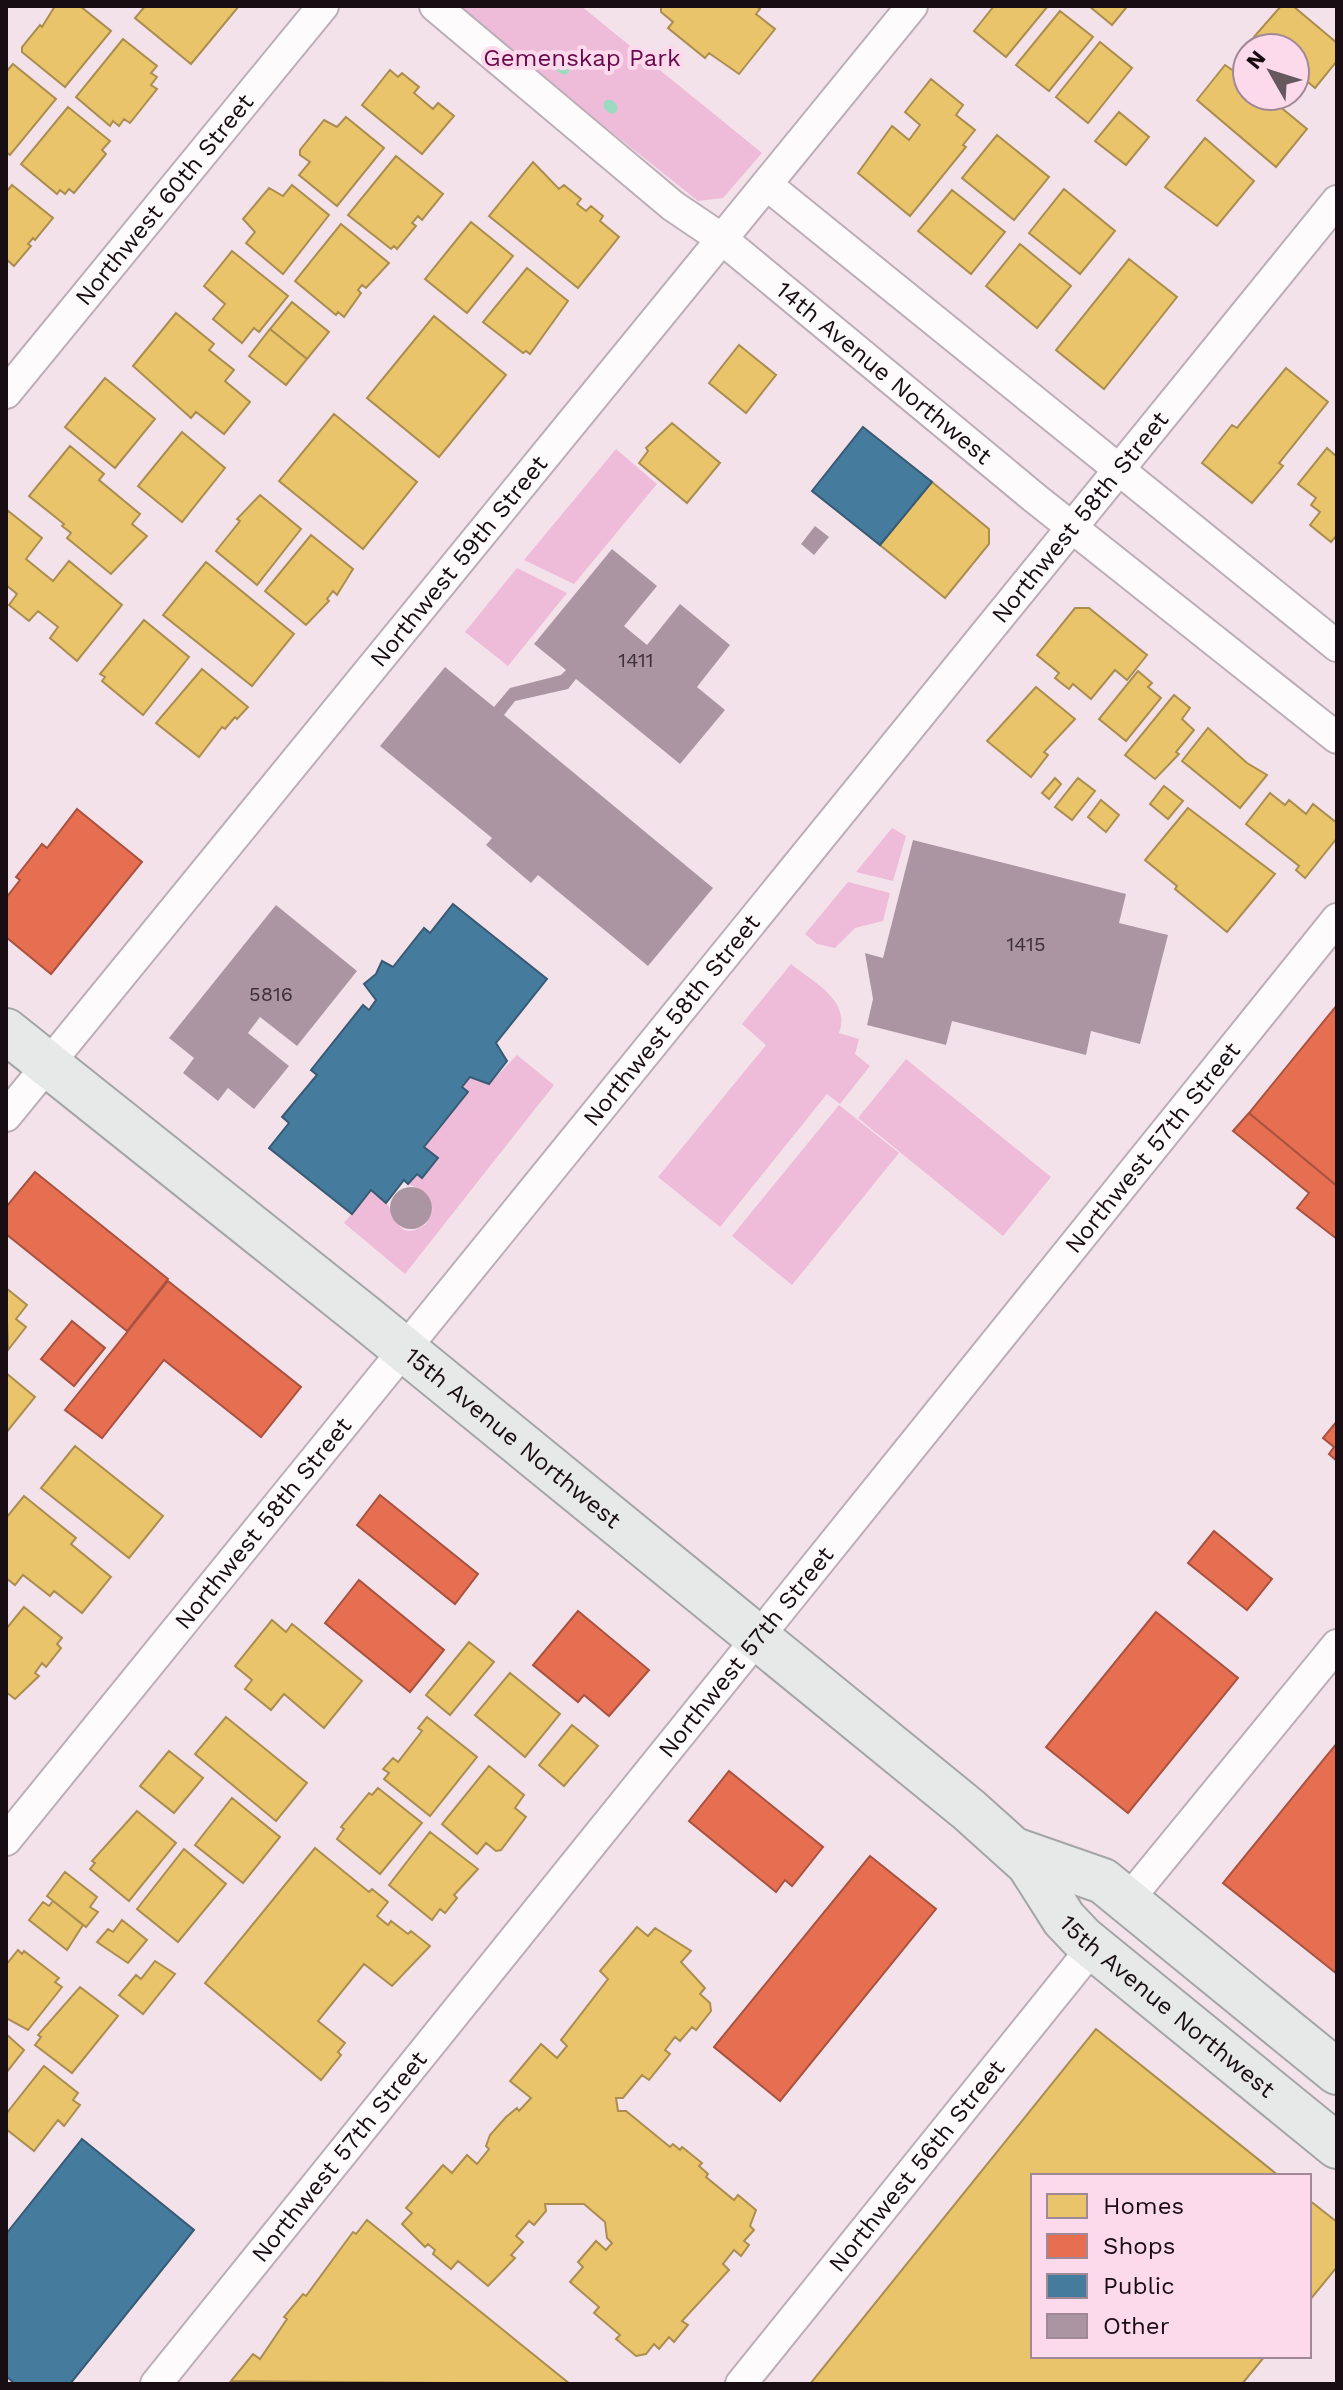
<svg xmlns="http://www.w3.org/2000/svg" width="1343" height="2390" viewBox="0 0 1343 2390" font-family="'Work Sans',sans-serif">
<rect width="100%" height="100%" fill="#f4e2eb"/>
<path fill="#eebbd9" d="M454 6H581L762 153 723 198 698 201Z
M616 449 657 484 574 584 524 560Z
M517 568 567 593 508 666 465 632Z
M892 828 906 836 893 881 856 872Z
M848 882 890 893 883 921 855 928 835 948 817 944 805 934Z
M791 964C814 983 851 1000 839 1033L859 1039 855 1054 870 1066 840 1104 827 1094 720 1227 658 1177 766 1045 742 1024Z
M517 1055 554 1085 405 1274 344 1223 371 1190C376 1194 383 1199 387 1204 398 1218 398 1243 426 1224 441 1203 427 1192 408 1184L417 1174 422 1178 438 1159 424 1147 468 1092 462 1087 470 1077 489 1084Z
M906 1059 1051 1177 1003 1236 858 1118Z
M839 1105 899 1153 792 1285 732 1236Z"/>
<path fill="#e9c46a" stroke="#ab8d50" stroke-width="2" d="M55 6H80L111 31 65 87 22 52V47L40 25 42 27Z
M145 6H239L191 64 135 18Z
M661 6H756L760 9 756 14 775 29 739 74 709 53 705 58 668 28 673 22 661 12Z
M994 6H1048L1006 57 974 31Z
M1089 6H1123L1126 8 1112 25Z
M1281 6H1293L1337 43V61L1315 88 1295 71V48H1267L1254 37Z
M1060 11 1093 37 1049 91 1016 65Z
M123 39 157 66 151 73 157 77 151 85 157 89 130 123 124 119 119 126 113 121 110 126 76 97Z
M1100 42 1132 68 1088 123 1056 97Z
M13 64 56 99 10 155 6 152V72Z
M1225 65 1247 80V96H1267L1307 129 1276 167 1197 100Z
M390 70 398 77 402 73 419 87 414 93 433 109 438 103 454 116 422 154 362 105Z
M931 79 963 105 956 115 975 130 963 145 966 147 910 216 858 173 892 126 909 140 920 125 905 112Z
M68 107 110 141 102 150 106 154 74 193 69 189 65 194 60 190 57 194 21 164Z
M1119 112 1149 137 1126 165 1095 141Z
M346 117 384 148 337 206 299 175 310 162 300 155V150L324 120 337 127Z
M997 135 1049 177 1014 220 962 178Z
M1205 138 1254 181 1217 226 1165 187Z
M396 156 443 194 422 220 418 216 412 223 416 226 397 249 394 246 391 249 348 215Z
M533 162 559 189 564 185 581 199 577 204 586 211 591 206 603 216 600 221 619 237 578 288 489 216Z
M12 185 53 218 35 240 33 238 28 244 31 246 14 266 6 259V192Z
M292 185 329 215 283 274 246 243 255 232 243 219 269 188 283 196Z
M1064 189 1115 231 1080 274 1029 233Z
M952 190 1005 232 971 274 918 231Z
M471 222 513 256 467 313 425 279Z
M341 224 389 263 366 288 362 285 358 290 361 293 344 317 338 312 336 315 295 281Z
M1020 244 1071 286 1037 328 986 286Z
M232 251 288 296 259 332 254 328 242 343 213 319 225 304 204 286Z
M1129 259 1177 297 1104 389 1056 350Z
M527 268 568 301 530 354 526 351 523 353 483 322Z
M292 302 329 332 307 359 270 329Z
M176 313 214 344 209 350 234 370 225 381 250 402 224 434 196 412 191 418 133 366Z
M434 316 506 375 439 457 367 398Z
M270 329 307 359 286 385 249 356Z
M739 345 776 375 746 413 709 383Z
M1286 368 1328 402 1279 463 1283 466 1252 503 1202 463 1232 425 1237 428Z
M105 378 155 419 115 468 65 427Z
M334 414 417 482 363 549 279 481Z
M672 423 720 463 687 503 639 463 648 451 646 448Z
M182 432 225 468 182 522 138 486Z
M70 446 104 474 99 480 140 514 132 524 147 536 111 574 67 538 71 533 62 526 64 524 29 496Z
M1327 448 1337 457V535L1331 542 1310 525 1320 512 1311 505 1316 498 1298 484Z
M932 482 989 529V544L945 598 880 545Z
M260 495 301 529 257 585 216 551 240 521 237 519Z
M7 510 42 538 26 559 53 581 69 561 122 605 77 661 50 638 58 627 38 611 29 621 9 605 17 594 6 585Z
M311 535 353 569 337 595 333 591 327 599 329 601 306 625 265 591Z
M206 562 294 634 252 686 163 615Z
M1075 608H1089L1147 655 1127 680 1115 670 1091 699 1073 684 1069 689 1055 678 1059 673 1037 655Z
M144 620 189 657 143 715 102 681 105 677 100 674Z
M202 669 248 707 237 719 235 717 225 729 222 727 199 757 156 723Z
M1138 671 1152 683 1148 687 1161 698 1126 741 1099 719Z
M1036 687 1075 719 1044 752 1048 755 1031 777 987 741Z
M1174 695 1190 708 1182 719 1194 730 1176 752 1179 754 1155 779 1125 755Z
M1208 728 1247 763 1267 775 1240 808 1182 761Z
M1055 778 1061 784 1049 799 1042 793Z
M1078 778 1095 791 1072 820 1055 807Z
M1164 786 1183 801 1168 819 1150 804Z
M1270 793 1285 805 1289 800 1306 814 1313 804 1337 823V838L1305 878 1296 870 1299 866 1246 824Z
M1101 800 1119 815 1106 832 1088 817Z
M1188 808 1275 874 1227 932 1175 889 1177 886 1145 860Z
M6 1288 27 1305 16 1319 26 1327 8 1350Z
M6 1373 35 1397 6 1433Z
M75 1446 163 1516 129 1558 41 1488Z
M24 1496 76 1538 71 1544 111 1577 82 1613 54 1591 50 1596 23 1575 15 1585 6 1578V1518Z
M24 1607 62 1638 57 1644 61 1648 46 1667 42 1663 35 1673 39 1676 15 1699 6 1692V1629Z
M272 1620 286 1632 292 1624 362 1681 324 1728 284 1694 271 1710 245 1689 252 1680 235 1666Z
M469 1642 494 1662 450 1715 426 1695Z
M510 1673 560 1714 525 1757 475 1715Z
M226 1717 307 1783 276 1821 195 1754Z
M427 1717 477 1757 430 1816 384 1779 389 1773 383 1769 393 1758 398 1762 422 1731 418 1728Z
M572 1725 598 1746 564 1786 539 1765Z
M169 1751 203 1778 174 1813 140 1786Z
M489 1766 524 1795 515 1808 526 1817 501 1850 496 1851 486 1843 477 1854 442 1824Z
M378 1788 422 1823 380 1874 337 1839 344 1829 341 1827 369 1793 372 1795Z
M232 1798 280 1837 243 1883 195 1845Z
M137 1811 176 1843 129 1901 90 1869 95 1863 92 1861Z
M430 1832 478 1869 454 1895 457 1898 445 1913 440 1909 432 1920 389 1885Z
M315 1848 369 1892 372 1889 388 1902 377 1916 388 1925 391 1921 408 1934 411 1931 430 1946 392 1986 364 1964 318 2021 345 2043 338 2052 341 2055 321 2080 205 1983Z
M184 1849 226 1884 178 1942 137 1909Z
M65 1872 97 1897 90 1907 98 1912 86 1927 47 1896Z
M53 1901 83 1925 67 1950 29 1920 43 1902 49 1906Z
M122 1920 147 1940 128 1963 97 1942 108 1929 113 1932Z
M637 1927 648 1936 655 1928 691 1951 681 1962 705 1988 700 1994 710 2003 711 2011 696 2030 692 2027 680 2041 675 2037 665 2050 670 2054 649 2080 642 2075 623 2098H616L618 2111H626L670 2147 673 2144 680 2150 682 2147 702 2163 699 2166 708 2174 706 2177 734 2200 738 2195 756 2210 750 2226 754 2230 744 2241 749 2245 741 2256 734 2250 723 2264 729 2270 682 2321 688 2325 674 2342 669 2337 659 2349 654 2344 646 2354 636 2356 616 2339 620 2335 594 2313 599 2307 570 2282 583 2267 578 2262 596 2241 606 2250 612 2243 607 2238 605 2222 584 2204H545L546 2211 534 2225 529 2221 516 2236 523 2242 511 2255 515 2258 488 2286 458 2261 451 2269 433 2254 435 2250 428 2244 425 2247 402 2224 412 2213 406 2208 443 2165 452 2173 467 2155 477 2164 489 2149 486 2146 490 2135 506 2117 517 2108 519 2111 531 2098 510 2081 541 2044 557 2058 567 2046 561 2040 608 1979 600 1971Z
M18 1950 22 1954 24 1951 59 1978 55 1982 62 1987 28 2030 6 2018V1965Z
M155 1961 175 1974 143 2014 119 1995 136 1975 141 1979Z
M80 1987 118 2016 72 2073 35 2045 41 2037 38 2035Z
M1096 2029 1279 2176H1033V2356H1265L1242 2384H810Z
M6 2034 24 2050 6 2073Z
M44 2066 78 2093 73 2100 80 2105 64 2126 58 2120 34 2151 6 2129V2114Z
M1309 2200 1337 2222V2267L1309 2301Z
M367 2220 570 2384 231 2381 253 2354 260 2359 287 2319 284 2317 303 2294 306 2296 353 2232 356 2234Z"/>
<path fill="#e76f51" stroke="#a9523f" stroke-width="2" d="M77 809 142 862 51 974 6 937V898L20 880 16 877 42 844 47 848Z
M1337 1005V1186L1249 1113Z
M1249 1113 1337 1186V1239L1297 1208 1309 1193 1233 1131Z
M35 1172 168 1279 127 1331 6 1234V1207Z
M168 1281 301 1387 261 1437 164 1360 102 1438 65 1410Z
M72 1321 105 1348 74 1386 41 1359Z
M1337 1421V1461L1329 1454 1334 1447 1323 1438Z
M380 1495 478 1574 455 1604 357 1525Z
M1214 1531 1272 1579 1247 1610 1188 1563Z
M359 1580 444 1650 410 1692 325 1623Z
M578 1611 649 1670 609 1716 584 1695 578 1702 533 1665Z
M1156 1612 1238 1678 1128 1813 1046 1747Z
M1337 1743V1974L1223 1883Z
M729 1771 823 1847 792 1886 785 1880 776 1892 689 1821Z
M870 1856 936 1909 780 2101 714 2047Z"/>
<path fill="#457b9d" stroke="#385a74" stroke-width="2" d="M863 427 932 482 880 545 812 491Z
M453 904 547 979 496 1043 507 1061 489 1084 470 1077 462 1087 468 1092 424 1147 438 1158 422 1178 417 1174 408 1184 404 1180 386 1203 371 1190 352 1214 269 1148 289 1123 282 1117 317 1075 311 1070 363 1005 369 1010 376 1000 364 984 376 974 382 961 393 967 424 928 430 933Z
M82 2139 194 2230 70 2384H15L6 2376V2234Z"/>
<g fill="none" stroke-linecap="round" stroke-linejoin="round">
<path stroke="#9adbc2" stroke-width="11" d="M561 67 564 69
M609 105 612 108"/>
</g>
<path fill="#ab95a2" d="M815 526 829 537 814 555 801 544Z
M612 549 657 586 624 626 647 645 680 604 730 645 697 687 725 710 680 764 576 679 568 689 515 701 504 715 713 888 648 966 538 875 531 883 486 845 492 838 380 746 445 667 494 707 510 688 561 675 566 670 534 644Z
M913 840 1126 894 1119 923 1168 935 1140 1044 1091 1031 1086 1055 952 1021 946 1045 867 1025 873 999 865 953 883 958Z
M276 905 357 971 297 1046 260 1017 248 1033 289 1066 254 1109 228 1088 218 1101 183 1073 194 1058 169 1038Z
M390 1208a21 21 0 1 1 42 0a21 21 0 1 1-42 0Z"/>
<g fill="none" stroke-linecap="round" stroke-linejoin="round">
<g stroke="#bcaeb6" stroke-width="34">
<g id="minor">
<path id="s1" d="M435 6 673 206 722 239 1036 499 1337 738"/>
<path d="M767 185 1337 646"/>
<path id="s2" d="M6 393 323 6"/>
<path id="s3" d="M6 1116 912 6"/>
<path id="s4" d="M6 1840 1337 201"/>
<path d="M1128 1900 1337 1645"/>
<path id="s5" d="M156 2384 1337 919"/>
<path id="s6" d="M741 2384 1093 1947"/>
</g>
</g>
<g stroke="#a4a6a6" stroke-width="48">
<g id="primary">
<path id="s7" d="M6 1031 367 1319 969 1810 1029 1864 1064 1919 1082 1938 1337 2146"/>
<path d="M1017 1851 1103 1881 1337 2072"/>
</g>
</g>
<use href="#minor" stroke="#fdfbfc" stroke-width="30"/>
<use href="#primary" stroke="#e6e9e8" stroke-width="44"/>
</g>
<g text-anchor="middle" stroke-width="8" stroke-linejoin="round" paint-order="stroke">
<g font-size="20" fill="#3e2f38">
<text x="636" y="667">1411</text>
<text x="1026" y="951">1415</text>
<text x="271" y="1001">5816</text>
</g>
<g font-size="24" fill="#69094d" stroke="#fcdaec">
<text x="582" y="66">Gemenskap Park</text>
</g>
<g font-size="24" fill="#190d14" stroke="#fcdaec">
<text dy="8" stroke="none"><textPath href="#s2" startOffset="250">Northwest 60th Street</textPath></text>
<text dy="8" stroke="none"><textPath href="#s1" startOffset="580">14th Avenue Northwest</textPath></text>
<text dy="8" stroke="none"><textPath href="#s4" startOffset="1704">Northwest 58th Street</textPath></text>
<text dy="8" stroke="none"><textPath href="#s3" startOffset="716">Northwest 59th Street</textPath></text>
<text dy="8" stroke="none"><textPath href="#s4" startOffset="1056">Northwest 58th Street</textPath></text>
<text dy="8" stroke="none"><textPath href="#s5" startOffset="1588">Northwest 57th Street</textPath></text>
<text dy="8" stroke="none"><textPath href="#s7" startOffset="650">15th Avenue Northwest</textPath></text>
<text dy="8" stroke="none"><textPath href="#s4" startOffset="408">Northwest 58th Street</textPath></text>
<text dy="8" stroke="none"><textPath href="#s5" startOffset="940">Northwest 57th Street</textPath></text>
<text dy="8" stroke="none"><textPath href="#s7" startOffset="1520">15th Avenue Northwest</textPath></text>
<text dy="8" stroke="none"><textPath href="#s5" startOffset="292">Northwest 57th Street</textPath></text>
<text dy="8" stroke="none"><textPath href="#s6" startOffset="280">Northwest 56th Street</textPath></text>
</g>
</g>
<rect width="1343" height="2390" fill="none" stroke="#190d14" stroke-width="16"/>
<rect x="1031" y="2174" width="280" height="184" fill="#fcdaec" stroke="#a18896" stroke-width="2"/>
<rect x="1047" y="2194" width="40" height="24" fill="#e9c46a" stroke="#a18896" stroke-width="2"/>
<text x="1103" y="2214" font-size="24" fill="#190d14">Homes</text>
<rect x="1047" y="2234" width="40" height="24" fill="#e76f51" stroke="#a18896" stroke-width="2"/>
<text x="1103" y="2254" font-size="24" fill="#190d14">Shops</text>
<rect x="1047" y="2274" width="40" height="24" fill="#457b9d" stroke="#a18896" stroke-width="2"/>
<text x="1103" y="2294" font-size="24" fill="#190d14">Public</text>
<rect x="1047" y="2314" width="40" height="24" fill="#ab95a2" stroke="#a18896" stroke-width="2"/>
<text x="1103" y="2334" font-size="24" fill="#190d14">Other</text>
<g transform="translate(1271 72) rotate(309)"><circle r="38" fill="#fcdaec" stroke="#a18896" stroke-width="2"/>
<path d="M0-6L14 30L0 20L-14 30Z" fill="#66585f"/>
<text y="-12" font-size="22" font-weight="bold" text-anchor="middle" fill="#190d14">N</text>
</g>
</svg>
